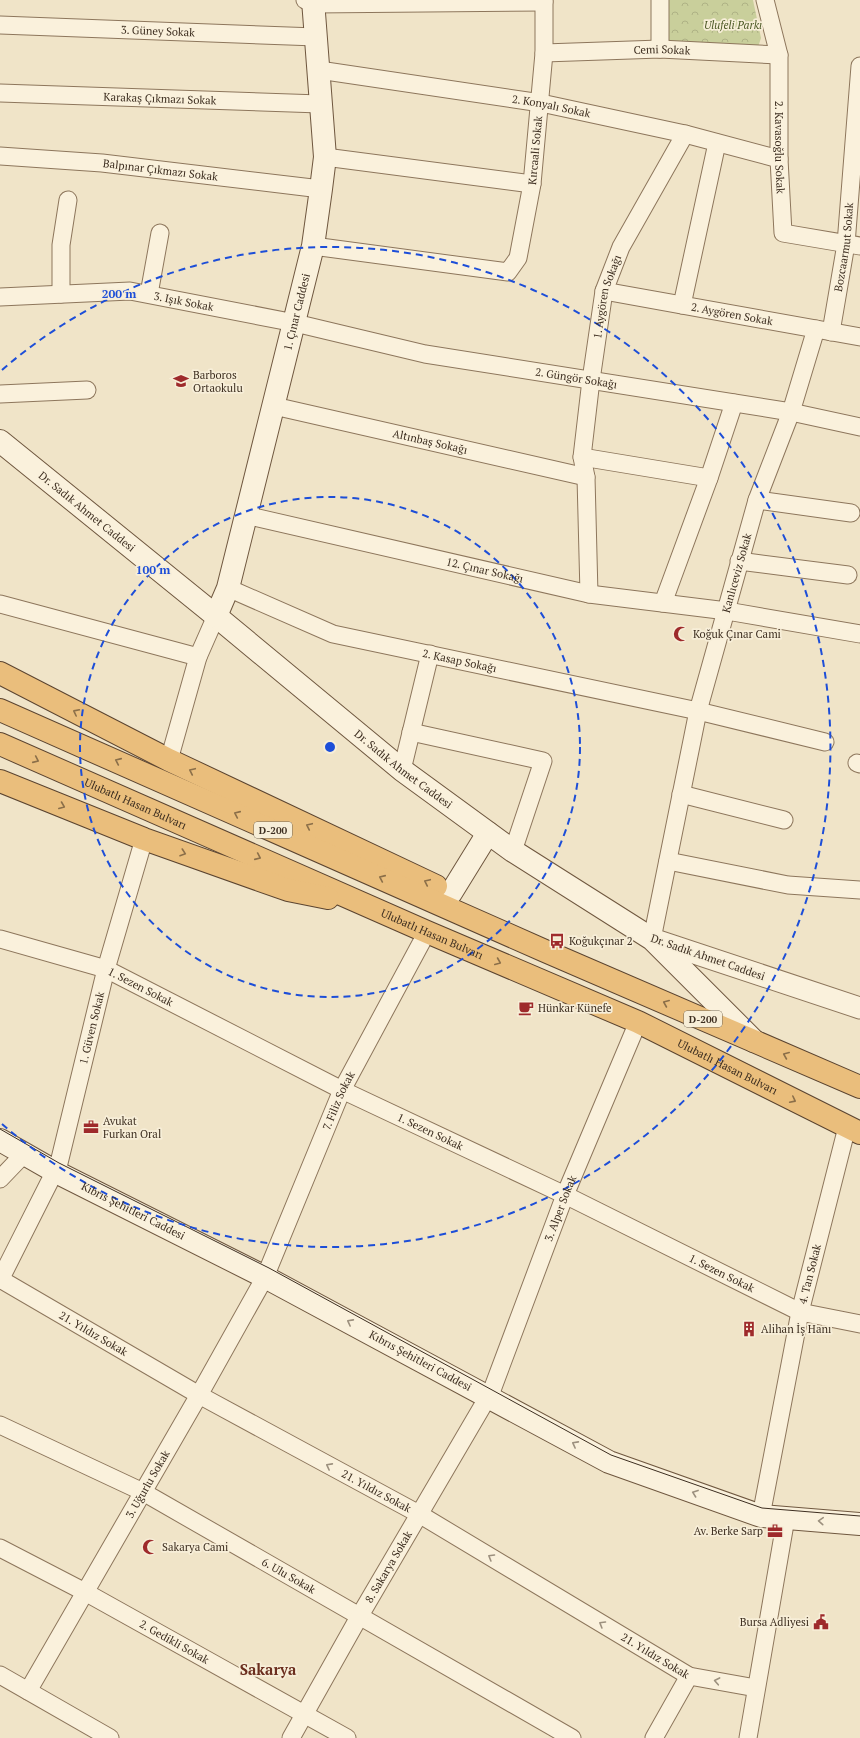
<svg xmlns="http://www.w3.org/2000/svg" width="860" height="1738" viewBox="0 0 860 1738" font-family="'PT Serif',serif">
<defs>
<pattern id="park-crowns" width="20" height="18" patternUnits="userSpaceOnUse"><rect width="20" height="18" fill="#c9cf9b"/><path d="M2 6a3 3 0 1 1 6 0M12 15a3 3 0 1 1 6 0" fill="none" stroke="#aeb285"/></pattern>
</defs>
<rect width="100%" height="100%" fill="#f0e4c8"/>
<path fill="url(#park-crowns)" d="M662 0H753L761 38 757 50 662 46Z"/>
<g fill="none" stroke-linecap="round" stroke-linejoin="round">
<g stroke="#8d765c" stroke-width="19">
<g id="minor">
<path d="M305 0 313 4 544 2"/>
<path d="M660 0V49"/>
<path id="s1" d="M765 0 779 55V159L783 233 860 246"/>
<path id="s2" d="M0 25 316 37"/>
<path id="s3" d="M544 53 660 49 779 55"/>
<path id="s4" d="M319 70 541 103 685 134 779 159"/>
<path id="s5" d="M0 93 320 104"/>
<path id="s6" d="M0 156 102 163 321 189"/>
<path d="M325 157 532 184"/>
<path id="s7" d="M313 246 508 272 518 258 532 184 544 53V0"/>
<path id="s8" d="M604 291 860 337"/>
<path d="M61 294V245L68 200"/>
<path d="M149 294 160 233"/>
<path id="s9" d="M0 297 130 291 295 323 425 354 791 412 860 427"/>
<path d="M682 305 717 143"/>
<path id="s10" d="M831 332 846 244 860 66"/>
<path d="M0 394 87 390"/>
<path id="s11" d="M274 406 586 477"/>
<path d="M582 457 709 478"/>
<path d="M757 500 851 513"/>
<path id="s12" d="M245 515 589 594 727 611 860 634"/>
<path d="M739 561 848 575"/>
<path id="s13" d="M228 588 333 634 698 711 825 742"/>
<path id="s14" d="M589 594 586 477 582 457 591 380 604 291 621 247 685 134"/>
<path d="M663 603 709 478 734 403"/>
<path d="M0 604 198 657"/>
<path d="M411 732 543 761 513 851"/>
<path d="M169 760 198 657 216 616"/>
<path d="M857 763 860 764"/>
<path d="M402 770 430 654"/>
<path d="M681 794 784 820"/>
<path d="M668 861 788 885 860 890"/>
<path id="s15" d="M0 939 106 969 342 1090 565 1195 800 1312 860 1324"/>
<path id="s16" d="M652 939 698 711 757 500 791 412 816 329"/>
<path d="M0 1179 24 1154"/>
<path id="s17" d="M0 1279 199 1395 419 1514 689 1676 756 1688"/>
<path id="s18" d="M0 1280 59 1163 106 969 144 839"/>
<path id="s19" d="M0 1425 143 1492 572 1738"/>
<path id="s20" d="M761 1516 800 1312 847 1127"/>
<path id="s21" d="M0 1548 85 1592 347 1738"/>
<path d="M0 1675 110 1738"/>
<path id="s22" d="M28 1691 199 1395 265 1277 342 1090 427 932"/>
<path id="s23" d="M291 1738 359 1617 492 1390 565 1195 638 1022"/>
<path d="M654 1738 689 1676"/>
<path d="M748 1738 786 1518"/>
</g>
</g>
<g stroke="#8d765c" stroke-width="23">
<path id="tertiary" d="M652 939 860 1008"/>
</g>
<g stroke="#6f573f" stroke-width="24">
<g id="secondary">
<path id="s24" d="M0 441 216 616 402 770 513 851 652 939 754 1041"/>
<path id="s25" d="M216 616 228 588 313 246 321 189 325 157 313 0"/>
<path d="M451 893 488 833"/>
<path id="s26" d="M0 1140 56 1172 265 1277 609 1462 761 1516 860 1524"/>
</g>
</g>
<g stroke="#5b4430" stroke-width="24">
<g id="trunk">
<path d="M0 673 169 760 436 886"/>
<path d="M0 710 545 951 860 1087"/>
<path id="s27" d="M0 744 427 932 638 1022 860 1133"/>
<path d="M0 781 144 839 288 890 328 898"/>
</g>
</g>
<use href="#minor" stroke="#faf1dc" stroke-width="17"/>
<use href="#tertiary" stroke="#faf1dc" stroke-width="21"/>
<use href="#secondary" stroke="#faf1dc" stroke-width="22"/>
<use href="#trunk" stroke="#eabe7c" stroke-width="22"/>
<path stroke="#3d2e20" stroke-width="1" d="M0 1129 59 1163 269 1268 611 1455 762 1508 860 1516"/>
</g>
<defs><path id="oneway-chevron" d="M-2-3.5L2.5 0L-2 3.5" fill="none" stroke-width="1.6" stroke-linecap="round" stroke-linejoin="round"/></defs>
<g stroke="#8b6f49">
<use href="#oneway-chevron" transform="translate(76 712) rotate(-153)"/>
<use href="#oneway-chevron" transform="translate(36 760) rotate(24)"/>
<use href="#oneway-chevron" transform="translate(118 761) rotate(-156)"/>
<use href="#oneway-chevron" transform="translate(192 771) rotate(-155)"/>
<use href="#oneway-chevron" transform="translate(62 806) rotate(22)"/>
<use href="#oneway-chevron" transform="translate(237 814) rotate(-156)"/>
<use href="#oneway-chevron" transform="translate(309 826) rotate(-155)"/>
<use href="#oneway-chevron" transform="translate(183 853) rotate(19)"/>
<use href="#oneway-chevron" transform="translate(258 857) rotate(24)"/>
<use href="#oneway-chevron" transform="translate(382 878) rotate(-156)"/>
<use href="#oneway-chevron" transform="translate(427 882) rotate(-155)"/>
<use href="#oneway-chevron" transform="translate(498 962) rotate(23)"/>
<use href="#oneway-chevron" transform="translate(666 1003) rotate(-157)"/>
<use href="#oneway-chevron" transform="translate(786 1055) rotate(-157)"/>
<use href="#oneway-chevron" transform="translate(793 1100) rotate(27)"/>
</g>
<g stroke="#9c907e">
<use href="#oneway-chevron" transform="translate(350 1322) rotate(-152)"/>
<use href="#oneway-chevron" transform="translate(575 1444) rotate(-152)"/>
<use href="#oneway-chevron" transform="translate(329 1466) rotate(-152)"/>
<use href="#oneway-chevron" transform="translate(695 1493) rotate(-160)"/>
<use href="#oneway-chevron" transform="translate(821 1521) rotate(-176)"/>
<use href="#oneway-chevron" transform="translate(491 1557) rotate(-149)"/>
<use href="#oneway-chevron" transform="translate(602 1624) rotate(-149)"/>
<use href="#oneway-chevron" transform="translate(717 1681) rotate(-169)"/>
</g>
<g fill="none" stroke="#1d4ed8" stroke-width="2" stroke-dasharray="7 5">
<circle cx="330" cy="747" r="250"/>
<path d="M2 370A500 500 0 1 1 2 1124"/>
</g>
<defs>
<g id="school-bare" transform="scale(1.2)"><path d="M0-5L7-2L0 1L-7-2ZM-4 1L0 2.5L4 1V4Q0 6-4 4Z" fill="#9e2a2b" stroke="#f7eed8" stroke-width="2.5" paint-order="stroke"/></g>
<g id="mosque-bare" transform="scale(1.2)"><path d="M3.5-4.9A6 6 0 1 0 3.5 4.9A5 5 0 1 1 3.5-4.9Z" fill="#9e2a2b" stroke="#f7eed8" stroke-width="2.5" paint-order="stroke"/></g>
<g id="bus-bare" transform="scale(1.2)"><path d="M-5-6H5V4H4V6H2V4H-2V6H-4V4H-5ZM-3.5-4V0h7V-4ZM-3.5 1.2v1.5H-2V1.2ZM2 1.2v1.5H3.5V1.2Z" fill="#9e2a2b" stroke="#f7eed8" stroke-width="2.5" paint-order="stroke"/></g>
<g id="cafe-bare" transform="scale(1.2)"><path d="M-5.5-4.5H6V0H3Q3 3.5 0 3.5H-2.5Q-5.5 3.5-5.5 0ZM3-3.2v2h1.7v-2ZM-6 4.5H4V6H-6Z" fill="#9e2a2b" stroke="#f7eed8" stroke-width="2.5" paint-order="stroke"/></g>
<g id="office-bare" transform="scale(1.2)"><path d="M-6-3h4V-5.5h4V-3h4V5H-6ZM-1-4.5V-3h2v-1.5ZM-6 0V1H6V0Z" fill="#9e2a2b" stroke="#f7eed8" stroke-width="2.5" paint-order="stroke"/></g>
<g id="building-bare" transform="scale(1.2)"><path d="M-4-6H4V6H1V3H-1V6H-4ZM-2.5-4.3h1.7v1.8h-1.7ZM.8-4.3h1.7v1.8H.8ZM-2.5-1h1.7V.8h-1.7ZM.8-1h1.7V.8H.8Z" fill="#9e2a2b" stroke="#f7eed8" stroke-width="2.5" paint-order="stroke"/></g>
<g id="civic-bare" transform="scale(1.2)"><path d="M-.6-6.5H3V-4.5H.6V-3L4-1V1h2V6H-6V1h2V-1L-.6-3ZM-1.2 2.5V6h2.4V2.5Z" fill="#9e2a2b" stroke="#f7eed8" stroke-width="2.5" paint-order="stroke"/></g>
</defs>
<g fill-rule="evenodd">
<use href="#school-bare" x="181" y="381"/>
<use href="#mosque-bare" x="681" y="634"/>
<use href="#bus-bare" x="557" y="941"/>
<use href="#cafe-bare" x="526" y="1008"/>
<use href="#office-bare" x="91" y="1127"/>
<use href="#building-bare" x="749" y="1329"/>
<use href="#office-bare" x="775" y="1531"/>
<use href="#mosque-bare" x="150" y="1547"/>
<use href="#civic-bare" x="821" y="1622"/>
</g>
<g text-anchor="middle" stroke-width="3.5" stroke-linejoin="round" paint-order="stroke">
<g fill="#f7eed8" stroke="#756857" stroke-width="1">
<rect x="254" y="822" width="38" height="16" rx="3"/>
<rect x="684" y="1011" width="38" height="16" rx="3"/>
</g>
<g font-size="10" font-weight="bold" fill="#3d2e20">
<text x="273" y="834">D-200</text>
<text x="703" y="1023">D-200</text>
</g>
<g font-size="11" font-style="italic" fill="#4d5a26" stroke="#f7eed8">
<text x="733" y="29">Ulufeli Parkı</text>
</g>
<g font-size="11" fill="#3d2e20" stroke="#f7eed8">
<text dy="4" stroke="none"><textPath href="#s2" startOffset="158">3. Güney Sokak</textPath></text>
<text dy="4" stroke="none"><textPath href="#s3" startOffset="118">Cemi Sokak</textPath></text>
<text dy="4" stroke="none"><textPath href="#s5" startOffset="160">Karakaş Çıkmazı Sokak</textPath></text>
<text dy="4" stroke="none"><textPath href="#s4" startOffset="235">2. Konyalı Sokak</textPath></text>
<text dy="4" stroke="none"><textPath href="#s1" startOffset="149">2. Kavasoğlu Sokak</textPath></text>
<text dy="4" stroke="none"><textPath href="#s7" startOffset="323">Kırcaali Sokak</textPath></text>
<text dy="4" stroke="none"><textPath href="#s6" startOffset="161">Balpınar Çıkmazı Sokak</textPath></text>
<text dy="4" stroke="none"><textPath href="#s10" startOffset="86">Bozcaarmut Sokak</textPath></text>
<text dy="4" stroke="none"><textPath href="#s14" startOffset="300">1. Aygören Sokağı</textPath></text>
<text dy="4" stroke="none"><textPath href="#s9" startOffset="185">3. Işık Sokak</textPath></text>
<text dy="4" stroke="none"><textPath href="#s25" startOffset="315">1. Çınar Caddesi</textPath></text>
<text dy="4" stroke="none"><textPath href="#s8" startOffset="130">2. Aygören Sokak</textPath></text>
<text dy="4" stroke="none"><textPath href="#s9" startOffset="585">2. Güngör Sokağı</textPath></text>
<text dy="4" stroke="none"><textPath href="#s11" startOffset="160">Altınbaş Sokağı</textPath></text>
<text dy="4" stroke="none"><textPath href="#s24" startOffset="112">Dr. Sadık Ahmet Caddesi</textPath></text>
<text dy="4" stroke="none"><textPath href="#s12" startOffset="246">12. Çınar Sokağı</textPath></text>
<text dy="4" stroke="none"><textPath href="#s16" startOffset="376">Kanlıceviz Sokak</textPath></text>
<text dy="4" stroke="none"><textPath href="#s13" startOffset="244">2. Kasap Sokağı</textPath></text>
<text dy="4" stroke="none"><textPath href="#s24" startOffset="520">Dr. Sadık Ahmet Caddesi</textPath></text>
<text dy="4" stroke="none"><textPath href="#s27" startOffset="148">Ulubatlı Hasan Bulvarı</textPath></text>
<text dy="4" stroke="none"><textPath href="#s27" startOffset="472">Ulubatlı Hasan Bulvarı</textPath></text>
<text transform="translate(708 957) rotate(19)" y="4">Dr. Sadık Ahmet Caddesi</text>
<text dy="4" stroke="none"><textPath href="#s15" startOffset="149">1. Sezen Sokak</textPath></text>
<text dy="4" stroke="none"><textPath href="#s18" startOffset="270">1. Güven Sokak</textPath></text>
<text dy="4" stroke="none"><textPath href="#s27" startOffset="796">Ulubatlı Hasan Bulvarı</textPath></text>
<text dy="4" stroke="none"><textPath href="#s22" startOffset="668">7. Filiz Sokak</textPath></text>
<text dy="4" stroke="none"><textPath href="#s15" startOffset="473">1. Sezen Sokak</textPath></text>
<text dy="4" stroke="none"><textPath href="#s23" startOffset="596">3. Alper Sokak</textPath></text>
<text dy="4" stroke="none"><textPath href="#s26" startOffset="151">Kıbrıs Şehitleri Caddesi</textPath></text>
<text dy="4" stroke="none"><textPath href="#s15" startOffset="797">1. Sezen Sokak</textPath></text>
<text dy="4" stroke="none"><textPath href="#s20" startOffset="247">4. Tan Sokak</textPath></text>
<text dy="4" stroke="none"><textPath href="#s17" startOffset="108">21. Yıldız Sokak</textPath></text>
<text dy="4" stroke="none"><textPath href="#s26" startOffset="475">Kıbrıs Şehitleri Caddesi</textPath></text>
<text dy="4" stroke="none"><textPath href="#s22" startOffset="239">3. Uğurlu Sokak</textPath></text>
<text dy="4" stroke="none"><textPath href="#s17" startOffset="432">21. Yıldız Sokak</textPath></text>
<text dy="4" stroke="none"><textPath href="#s23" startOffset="197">8. Sakarya Sokak</textPath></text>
<text dy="4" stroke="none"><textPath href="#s19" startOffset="326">6. Ulu Sokak</textPath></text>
<text dy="4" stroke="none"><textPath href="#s21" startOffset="198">2. Gedikli Sokak</textPath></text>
<text dy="4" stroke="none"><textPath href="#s17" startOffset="756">21. Yıldız Sokak</textPath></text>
</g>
<g font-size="11" fill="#3d2e20" stroke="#f7eed8" text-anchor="start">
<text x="193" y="379">Barboros<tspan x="193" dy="13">Ortaokulu</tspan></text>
<text x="693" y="638">Koğuk Çınar Cami</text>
<text x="569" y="945">Koğukçınar 2</text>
<text x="538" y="1012">Hünkar Künefe</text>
<text x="103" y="1125">Avukat<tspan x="103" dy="13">Furkan Oral</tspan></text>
<text x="761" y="1333">Alihan İş Hanı</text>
<text x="763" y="1535" text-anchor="end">Av. Berke Sarp</text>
<text x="162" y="1551">Sakarya Cami</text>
<text x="809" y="1626" text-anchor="end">Bursa Adliyesi</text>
</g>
<g font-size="15" font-weight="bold" fill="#6b2e1e" stroke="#f7eed8">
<text x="268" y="1675">Sakarya</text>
</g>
</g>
<circle cx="330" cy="747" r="6" fill="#1d4ed8" stroke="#f7eed8" stroke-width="2"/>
<g font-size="12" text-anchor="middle" font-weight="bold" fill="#1d4ed8" stroke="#f7eed8" stroke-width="3.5" stroke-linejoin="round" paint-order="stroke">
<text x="119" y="298">200 m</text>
<text x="153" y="574">100 m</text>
</g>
</svg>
